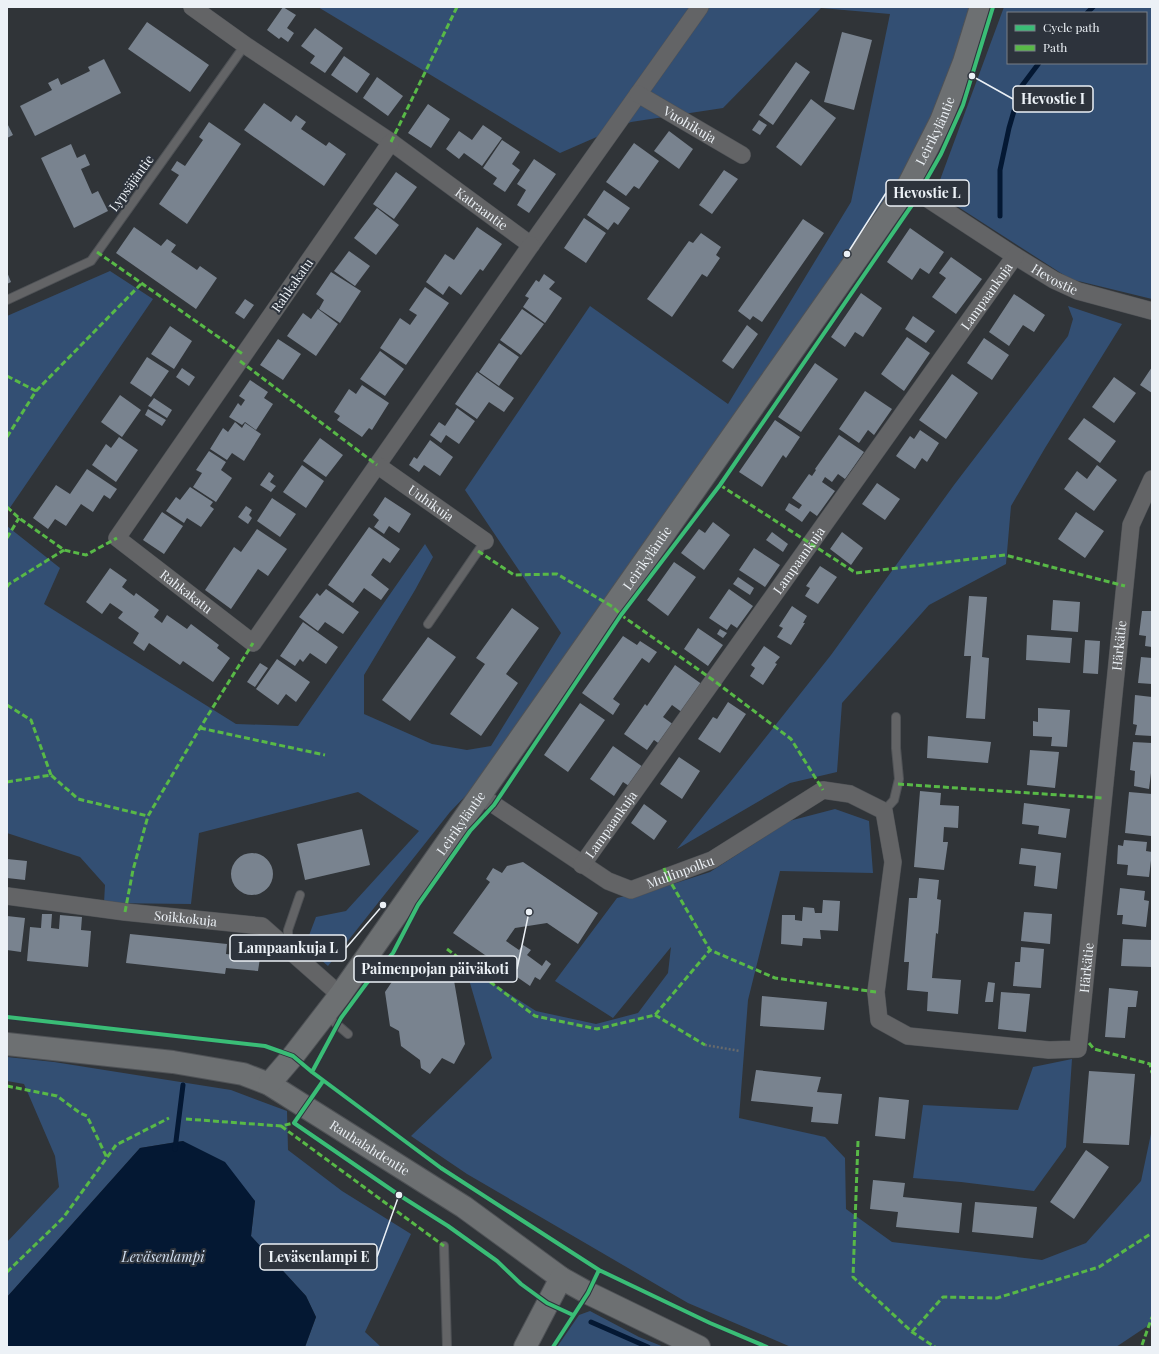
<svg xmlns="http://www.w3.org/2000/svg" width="1159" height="1354" viewBox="0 0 1159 1354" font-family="'Playfair Display',serif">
<rect width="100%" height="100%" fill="#303438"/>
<path fill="#334f73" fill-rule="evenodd" d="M318 7H976L904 182 476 785 450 812 328 966 305 946 316 917 346 911 419 831 358 792 199 833 191 904 104 903 105 885 80 857 7 833V526L60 568 44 604 236 724 298 726 425 544 433 557 415 590 364 675V714L432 744 467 750 491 746 561 633 465 490 590 306 728 404 851 202 890 14 821 8 723 108 631 122 560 153Z
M1004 7H1152V299L1070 279 949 201 940 180ZM1008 13H1146V63H1008Z
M110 271 153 299 7 512V316Z
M1068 306 1122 324 1045 448 1011 506 1006 564 929 605 842 703 837 772 790 783 677 849 831 655 954 485 1068 336 1073 319Z
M835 809 869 821 873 873 780 871 748 1000 739 1118 825 1137 845 1158 846 1209 892 1242 1042 1260 1086 1243 1141 1181 1152 1129V1323L1116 1347H791L688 1303 467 1174 411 1136 492 1058 465 966 536 1011 596 1024 638 1013 668 973 671 947 613 1018 555 981 617 898 673 884 710 872 789 821Z
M7 1057 54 1062 231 1090 287 1111 288 1150 342 1191 411 1234 365 1332 381 1347H305L316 1317 306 1296 251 1236 255 1201 183 1141 140 1148 7 1297V1242L59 1187 55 1156 24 1084 7 1081Z
M1072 1059 1066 1147 1034 1191 961 1182 913 1178 923 1105 1018 1110 1033 1067Z
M590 1311 639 1337 664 1347H557L579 1315Z"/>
<path fill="#041833" d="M183 1141 225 1162 255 1201 251 1236 306 1296 316 1317 305 1347H7V1297L140 1148Z"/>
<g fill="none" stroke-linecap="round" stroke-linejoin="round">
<path stroke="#041833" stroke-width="5" d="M1087 13 1093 7
M1000 216V170L1009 128 1021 87 1039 63
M175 1149 183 1085
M591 1322 648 1347"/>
</g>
<path fill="#79838f" d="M283 7 296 15 287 28 294 33 288 42 281 37 279 39 267 30Z
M147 22 209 65 190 92 128 49Z
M315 28 343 48 325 73 310 63 315 56 301 46Z
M842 32 872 40 854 110 824 102Z
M344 56 370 74 357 93 331 75Z
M104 59 121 93 35 136 20 106 52 90 48 83 58 78 61 85 90 71 88 67Z
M796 62 810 72 773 125 759 115Z
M377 77 403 96 388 116 363 98Z
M811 99 836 118 801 166 776 147Z
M264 103 291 122 296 115 306 122 301 129 326 146 329 142 346 154 324 186 244 130Z
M428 104 450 119 431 148 408 133Z
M759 120 767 125 760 135 752 130Z
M209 122 241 144 187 224 159 204 179 175 171 170 177 161 185 166 203 140 199 137Z
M7 123 13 135 7 138Z
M483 125 502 138 482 166 464 153 459 159 446 149 459 131 472 140Z
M669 131 693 149 679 169 654 151Z
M502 140 520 152 512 164 520 170 505 192 493 184 497 178 483 168Z
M634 143 659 161 639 189 634 186 626 196 606 182Z
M71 144 77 158 85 154 90 165 81 169 92 194 98 191 108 211 74 228 41 158Z
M534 159 556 174 529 213 517 205 526 190 517 184Z
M724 170 738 179 712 214 699 205Z
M396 172 417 187 394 219 373 204Z
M604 190 630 208 618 225 614 222 608 230 587 215Z
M377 208 399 225 376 255 354 238Z
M584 218 606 233 586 263 564 248Z
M803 219 824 233 762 322 753 316 750 320 738 311Z
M134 227 161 246 167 239 176 245 171 252 197 270 200 266 217 278 196 309 116 253Z
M477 227 502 244 483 271 480 269 461 295 449 286 443 295 426 282 445 254 454 260Z
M910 228 944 252 929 274 920 268 912 280 887 262Z
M701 233 721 247 716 255 720 258 707 277 702 274 672 317 647 299 689 241 693 243Z
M349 251 370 266 355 286 334 271Z
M951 257 982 279 956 314 932 297 946 278 939 273Z
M7 272 11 282 7 284Z
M331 272 361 291 340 323 319 309 324 300 316 294Z
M544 274 555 282 549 289 562 298 545 323 523 307 529 298 525 296 536 280 539 282Z
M425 287 449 303 406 365 380 348 400 318 410 325 417 315 409 310Z
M861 293 882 308 863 337 855 332 845 347 831 337Z
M1014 294 1045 315 1034 332 1023 325 1009 346 989 332Z
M245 299 254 305 244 319 235 313Z
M318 309 338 324 316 356 287 336 303 313 311 319Z
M522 309 544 324 521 355 500 340Z
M913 316 935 331 926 343 905 329Z
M747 325 758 334 733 369 722 361Z
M170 326 192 341 174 369 151 354Z
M907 337 930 353 904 391 881 374Z
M984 338 1009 355 992 380 967 363Z
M278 339 301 354 283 380 260 365Z
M499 343 519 357 499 386 479 372Z
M380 351 404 369 385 396 360 379Z
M147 357 169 371 151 397 130 383Z
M815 363 838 379 801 432 778 417Z
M1152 367V393L1140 385Z
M182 368 195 377 189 386 176 377Z
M477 372 514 398 504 412 489 402 477 419 455 404Z
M952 374 978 393 946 439 919 420Z
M1114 377 1136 393 1114 423 1092 407Z
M250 380 268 392 264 398 273 404 256 430 245 422 242 425 229 417 238 403 241 406 245 400 239 396Z
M362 385 389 403 372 430 369 428 362 437 337 420 340 416 334 412 349 389 356 394Z
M865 391 892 409 874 435 868 430 859 443 839 429Z
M120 395 141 410 122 437 101 422Z
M154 398 172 410 167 418 148 406Z
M457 408 475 421 459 444 446 435 441 443 430 435 439 422 445 426Z
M148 409 166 420 162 426 145 415Z
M1084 418 1116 441 1100 463 1068 439Z
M775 420 800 437 786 458 783 455 762 487 739 472Z
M235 422 242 428 245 423 261 434 244 461 232 453 227 460 210 449 223 428 228 432Z
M920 430 939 443 927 462 922 458 915 469 896 456 910 436 914 439Z
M839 435 864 452 845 479 838 474 832 482 825 477 822 482 835 491 817 516 810 511 802 522 785 510 789 503 799 509 802 505 792 498 809 474 812 476 816 470 815 469Z
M119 437 138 450 116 482 92 465 106 444 111 448Z
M320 438 343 455 326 477 303 461Z
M430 440 453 457 440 476 424 465 419 472 409 465 414 457 417 459Z
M209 451 226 462 221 470 232 478 216 502 193 487 202 473 196 470Z
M302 465 324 481 306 508 283 492Z
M1097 465 1117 480 1094 511 1064 489 1077 471 1087 479Z
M87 469 117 489 110 499 104 495 93 512 81 504 66 526 55 519 48 529 33 518 56 485 70 494Z
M269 472 274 476 270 482 276 486 271 492 260 485Z
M877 483 900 499 885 520 862 504Z
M190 487 213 502 210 506 214 509 201 527 187 518 184 523 166 511 176 497 180 500Z
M385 497 411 514 399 533 389 526 384 534 374 527 379 520 373 515Z
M272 498 296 514 280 537 257 521Z
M246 506 252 510 249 515 252 518 248 524 238 517Z
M162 512 183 526 164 554 143 540Z
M1076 512 1104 531 1085 558 1058 539Z
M713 522 730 535 704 570 681 553 699 529 705 533Z
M369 527 400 549 390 563 383 558 371 575 389 589 381 600 364 588 353 603 328 585Z
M257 529 287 549 268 576 258 569 231 609 205 590 234 547 241 552Z
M772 532 788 544 783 552 766 540Z
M842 532 863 548 851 565 830 549Z
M754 548 780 565 765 587 739 570Z
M674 562 696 577 668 616 647 600Z
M820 566 837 577 818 604 805 596 810 588 806 586Z
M110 568 127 580 122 587 134 596 136 593 159 610 154 617 162 623 167 615 187 629 191 624 219 645 217 648 230 658 213 682 183 661 180 665 149 643 144 651 133 643 139 633 118 618 123 612 110 603 102 614 86 602Z
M738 577 754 588 750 595 733 584Z
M326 589 359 612 343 634 325 622 318 631 299 617 317 593 320 596Z
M729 589 753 606 737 628 731 624 727 630 709 618Z
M969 596 987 597 982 657 989 658 985 719 966 718 971 656H964Z
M1053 600 1080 602 1078 632 1051 630Z
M792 606 807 616 803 623H805L791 645 777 637 783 628 779 626Z
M512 608 539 628 506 674 518 683 481 736 450 714 485 664 476 658Z
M1142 611H1152V647L1145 646 1146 636 1139 635Z
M303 622 338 647 326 664 310 653 303 662 300 659 295 666 280 656Z
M698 628 723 645 708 666 684 649Z
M720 629 727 633 723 638 717 634Z
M1027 635 1072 638 1070 663 1026 660Z
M623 636 637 645 640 641 657 652 649 663 642 658 613 699 620 704 613 715 582 693Z
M428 637 456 657 410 721 382 700Z
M1085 640 1100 641 1098 674 1083 673Z
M764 646 780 657 775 663 777 664 763 685 750 676 755 668 751 665Z
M1141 657 1152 658V684L1138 683Z
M277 659 310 682 296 702 286 694 278 705 256 689Z
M260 663 268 668 255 687 247 682Z
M675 665 703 685 683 713 672 705 663 717 674 725 661 745 654 740 647 750 624 734 645 704 647 706Z
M1135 695 1152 697V736L1135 735 1137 725 1133 724Z
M728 702 746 714 720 753 698 739 713 717 717 719Z
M580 703 605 720 568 772 544 755Z
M1038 708 1070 710 1067 747 1051 746 1052 737 1033 736V721L1038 722Z
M928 736 991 742 988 763 927 758Z
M1133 742 1152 743V774L1151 773 1149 789 1134 786 1135 771 1130 770Z
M613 746 643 767 629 786 623 782 614 796 590 779Z
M1030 750 1059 752 1055 788 1027 785Z
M679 757 700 771 682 799 660 784Z
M920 791 941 793 940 805 959 806 958 828 944 827 943 842H948L944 870 914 867Z
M1129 792 1152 794 1151 836 1125 833Z
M1024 803 1070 809 1066 838 1038 834 1039 826 1022 824Z
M644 804 667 821 654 840 631 823Z
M362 829 370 865 305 880 297 844Z
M1124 840 1147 842 1146 851 1152 852 1149 877 1127 875 1128 865 1117 864 1118 845 1123 846Z
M1021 848 1061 853 1057 889 1034 886 1036 866 1019 864Z
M231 874a21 21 0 1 1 42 0a21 21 0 1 1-42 0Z
M7 859 27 861 25 880 7 878Z
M523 862 598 913 578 944 547 923 515 928 506 941 519 950 523 945 531 950 527 955 542 966 546 960 551 964 540 980 535 977 530 986 453 933 490 882 486 879 493 868 502 873 507 866Z
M919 878 939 880 937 899 941 900 938 934 936 933 932 978 961 980 958 1014 927 1011 928 992 907 990 909 962H904L909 898H917Z
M1120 888 1145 891 1144 900 1149 901 1146 927 1122 924 1123 915H1117Z
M823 900 840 901 838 931 820 930 821 939 803 938 802 946 781 944 782 915H795V920L802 921 803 907 814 908 815 913H822Z
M1024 912 1052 914 1050 944 1021 941Z
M42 914H52L51 928 59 929 60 915 82 917 81 930 91 931 88 967 27 961 30 927 41 928Z
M7 916 25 918 21 952 7 950Z
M130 934 227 944 226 954 260 958 258 971 226 968 225 974 126 963Z
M1123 939 1152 940V967L1121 966Z
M1021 947 1044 949 1041 988 1013 986 1015 962H1020Z
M446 965 452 969 465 1044 454 1064 442 1058 430 1074 421 1068 420 1060 401 1046 399 1031 390 1026 385 992 400 970Z
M988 982 995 983 993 1002H985Z
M1109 988 1138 991 1136 1007H1128L1125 1038 1105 1037Z
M1001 992 1030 994 1026 1032 998 1029Z
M762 996 827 1002 824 1030 760 1026Z
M756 1070 821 1077 817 1092 842 1094 838 1124 811 1122 813 1107 751 1101Z
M1089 1071 1135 1074 1129 1145 1083 1143Z
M879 1097 909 1100 905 1139 875 1136Z
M1086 1150 1109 1167 1074 1219 1050 1202Z
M873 1180 905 1183 903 1197 962 1203 959 1233 896 1227 898 1212 870 1209Z
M975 1202 1037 1207 1033 1238 972 1232Z"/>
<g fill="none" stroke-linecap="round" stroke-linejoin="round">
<g stroke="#4f5256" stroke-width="10">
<path id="lane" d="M7 300 91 261 245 45
M428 624 485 541
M884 811 894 800 899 779 896 748V717
M288 948V930L300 895
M326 1015 348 1034
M444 1246 447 1347"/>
</g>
<g stroke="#4f5256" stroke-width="18">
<g id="street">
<path id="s1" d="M192 7 245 45 391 142 531 245 700 7"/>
<path id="s2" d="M638 94 742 155"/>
<path id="s3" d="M391 142 117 538 253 643 531 245"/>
<path id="s4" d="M908 186 1015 256 1054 280 1078 291 1152 311"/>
<path id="s5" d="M377 465 485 541"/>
<path id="s6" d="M481 796 608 881 631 890 712 860 823 790 850 794 884 811 893 862 876 992 879 1020 908 1036 1049 1050 1078 1049 1131 525 1152 479"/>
<path id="s7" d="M582 865 1015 256"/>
<path id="s8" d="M7 896 125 912 262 926 340 995"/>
</g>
</g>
<g stroke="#4f5256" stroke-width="24">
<g id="secondary">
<path id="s9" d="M7 1044 173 1062 243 1074 269 1084 464 1207 561 1278 588 1293 699 1347"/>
<path id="s10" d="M269 1084 293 1056 340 995 908 186 941 121 964 62 981 7"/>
<path d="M525 1347 561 1278"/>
</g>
</g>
<path stroke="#676a6c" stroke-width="2.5" stroke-dasharray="2 2" stroke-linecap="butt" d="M705 1045 740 1051"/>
<use href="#lane" stroke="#636466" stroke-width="8"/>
<use href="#street" stroke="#636466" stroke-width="17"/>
<use href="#secondary" stroke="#6d7072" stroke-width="22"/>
<path stroke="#58b947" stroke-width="3" stroke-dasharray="6 3" stroke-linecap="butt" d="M391 142 457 7
M97 252 244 355
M240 361 377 465
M7 376 36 391 7 437
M36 391 142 283
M720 485 856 573 1005 555 1125 586
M7 507 19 518 64 550 86 555 117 538
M7 538 19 518
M478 551 514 575 557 574 613 607 621 615 713 680 791 739 823 790
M7 587 9 584 64 550
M7 705 31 720 51 775
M200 728 325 755
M7 782 51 775 78 799 148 816
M898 784 1103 798
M664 868 667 876 710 950 775 978 876 992
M125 912 133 870 148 816 200 728 253 643
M447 949 535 1016 597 1029 655 1015 710 950
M655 1015 705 1045
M1089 1043 1094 1049 1150 1064 1152 1073
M7 1086 57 1096 80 1113 87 1116 107 1158
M186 1119 281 1126 294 1123
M281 1126 444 1246
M858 1141 853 1277 912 1332 935 1347
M7 1272 63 1218 116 1145 169 1118
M912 1332 943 1297 997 1298 1099 1267 1152 1233
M1142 1345 1152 1317"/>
<g stroke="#2d333c" stroke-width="6">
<path id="cycleway" d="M7 1017 265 1046 293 1056 312 1072 441 1168 599 1270 588 1293 553 1347
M312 1072 341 1018 366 984 393 953 418 905 470 831 494 805 621 615 720 485 912 205 941 154 963 105 993 7
M323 1081 294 1123 399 1195 448 1226 497 1261 521 1284 547 1303 573 1315
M599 1270 710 1323 767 1347"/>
</g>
<use href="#cycleway" stroke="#3abd76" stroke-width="4"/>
</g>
<g text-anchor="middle" stroke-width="4" stroke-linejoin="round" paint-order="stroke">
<g font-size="13" fill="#ecf1f6" stroke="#2d333c">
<text dy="5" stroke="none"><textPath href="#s2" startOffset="60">Vuohikuja</textPath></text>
<text dy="5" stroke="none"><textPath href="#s10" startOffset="1164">Leirikyläntie</textPath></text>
<text transform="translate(131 183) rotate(-54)" y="5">Lypsäjäntie</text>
<text dy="5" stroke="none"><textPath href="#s1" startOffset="353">Katraantie</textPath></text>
<text dy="5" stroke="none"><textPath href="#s4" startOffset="174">Hevostie</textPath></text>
<text transform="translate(292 285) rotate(-55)" y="5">Rahkakatu</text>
<text dy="5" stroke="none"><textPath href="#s7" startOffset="698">Lampaankuja</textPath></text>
<text dy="5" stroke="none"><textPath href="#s5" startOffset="66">Uuhikuja</textPath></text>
<text dy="5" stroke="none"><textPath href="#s10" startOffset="648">Leirikyläntie</textPath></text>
<text dy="5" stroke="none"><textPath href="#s7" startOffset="374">Lampaankuja</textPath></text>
<text dy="5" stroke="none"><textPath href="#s3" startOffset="569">Rahkakatu</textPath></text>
<text dy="5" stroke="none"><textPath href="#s6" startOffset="1281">Härkätie</textPath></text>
<text dy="5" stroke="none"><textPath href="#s10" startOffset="324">Leirikyläntie</textPath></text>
<text dy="5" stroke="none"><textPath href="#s7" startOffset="50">Lampaankuja</textPath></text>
<text dy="5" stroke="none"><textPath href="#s6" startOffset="230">Mullinpolku</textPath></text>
<text dy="5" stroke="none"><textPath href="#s8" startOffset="180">Soikkokuja</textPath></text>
<text dy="5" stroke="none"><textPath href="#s6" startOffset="957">Härkätie</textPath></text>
<text dy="5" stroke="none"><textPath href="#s9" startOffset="385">Rauhalahdentie</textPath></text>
</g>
<g font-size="14" font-style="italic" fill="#d2dff1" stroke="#2d333c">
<text x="163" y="1262">Leväsenlampi</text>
</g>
</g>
<path fill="none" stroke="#ecf1f6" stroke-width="1.5" d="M972 76L1013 99M847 254L886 193M383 905L346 948M529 912L517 969M399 1195L377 1257"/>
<g fill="#ecf1f6" stroke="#2d333c" stroke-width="1.5">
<circle cx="972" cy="76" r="4"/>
<circle cx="847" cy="254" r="4"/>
<circle cx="383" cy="905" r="4"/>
<circle cx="529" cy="912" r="4"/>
<circle cx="399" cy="1195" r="4"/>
</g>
<g fill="#2d333c" stroke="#ecf1f6" stroke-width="1.5">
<rect x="1013" y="86" width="80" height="26" rx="4"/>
<rect x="886" y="180" width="83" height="26" rx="4"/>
<rect x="230" y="935" width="116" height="26" rx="4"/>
<rect x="354" y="956" width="163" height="26" rx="4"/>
<rect x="260" y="1244" width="117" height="26" rx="4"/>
</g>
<g font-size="14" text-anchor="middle" font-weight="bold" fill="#ecf1f6">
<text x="1053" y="104">Hevostie I</text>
<text x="927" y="198">Hevostie L</text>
<text x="288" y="953">Lampaankuja L</text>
<text x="435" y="974">Paimenpojan päiväkoti</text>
<text x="319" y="1262">Leväsenlampi E</text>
</g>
<rect width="1159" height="1354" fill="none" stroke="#ecf1f6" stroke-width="16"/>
<rect x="1007" y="12" width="140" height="52" fill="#2d333c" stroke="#797f86"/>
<rect x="1015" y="25" width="20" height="6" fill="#3abd76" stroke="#797f86"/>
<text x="1043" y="32" font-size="12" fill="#ecf1f6">Cycle path</text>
<rect x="1015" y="45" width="20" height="6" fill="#58b947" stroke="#797f86"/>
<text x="1043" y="52" font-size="12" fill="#ecf1f6">Path</text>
</svg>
